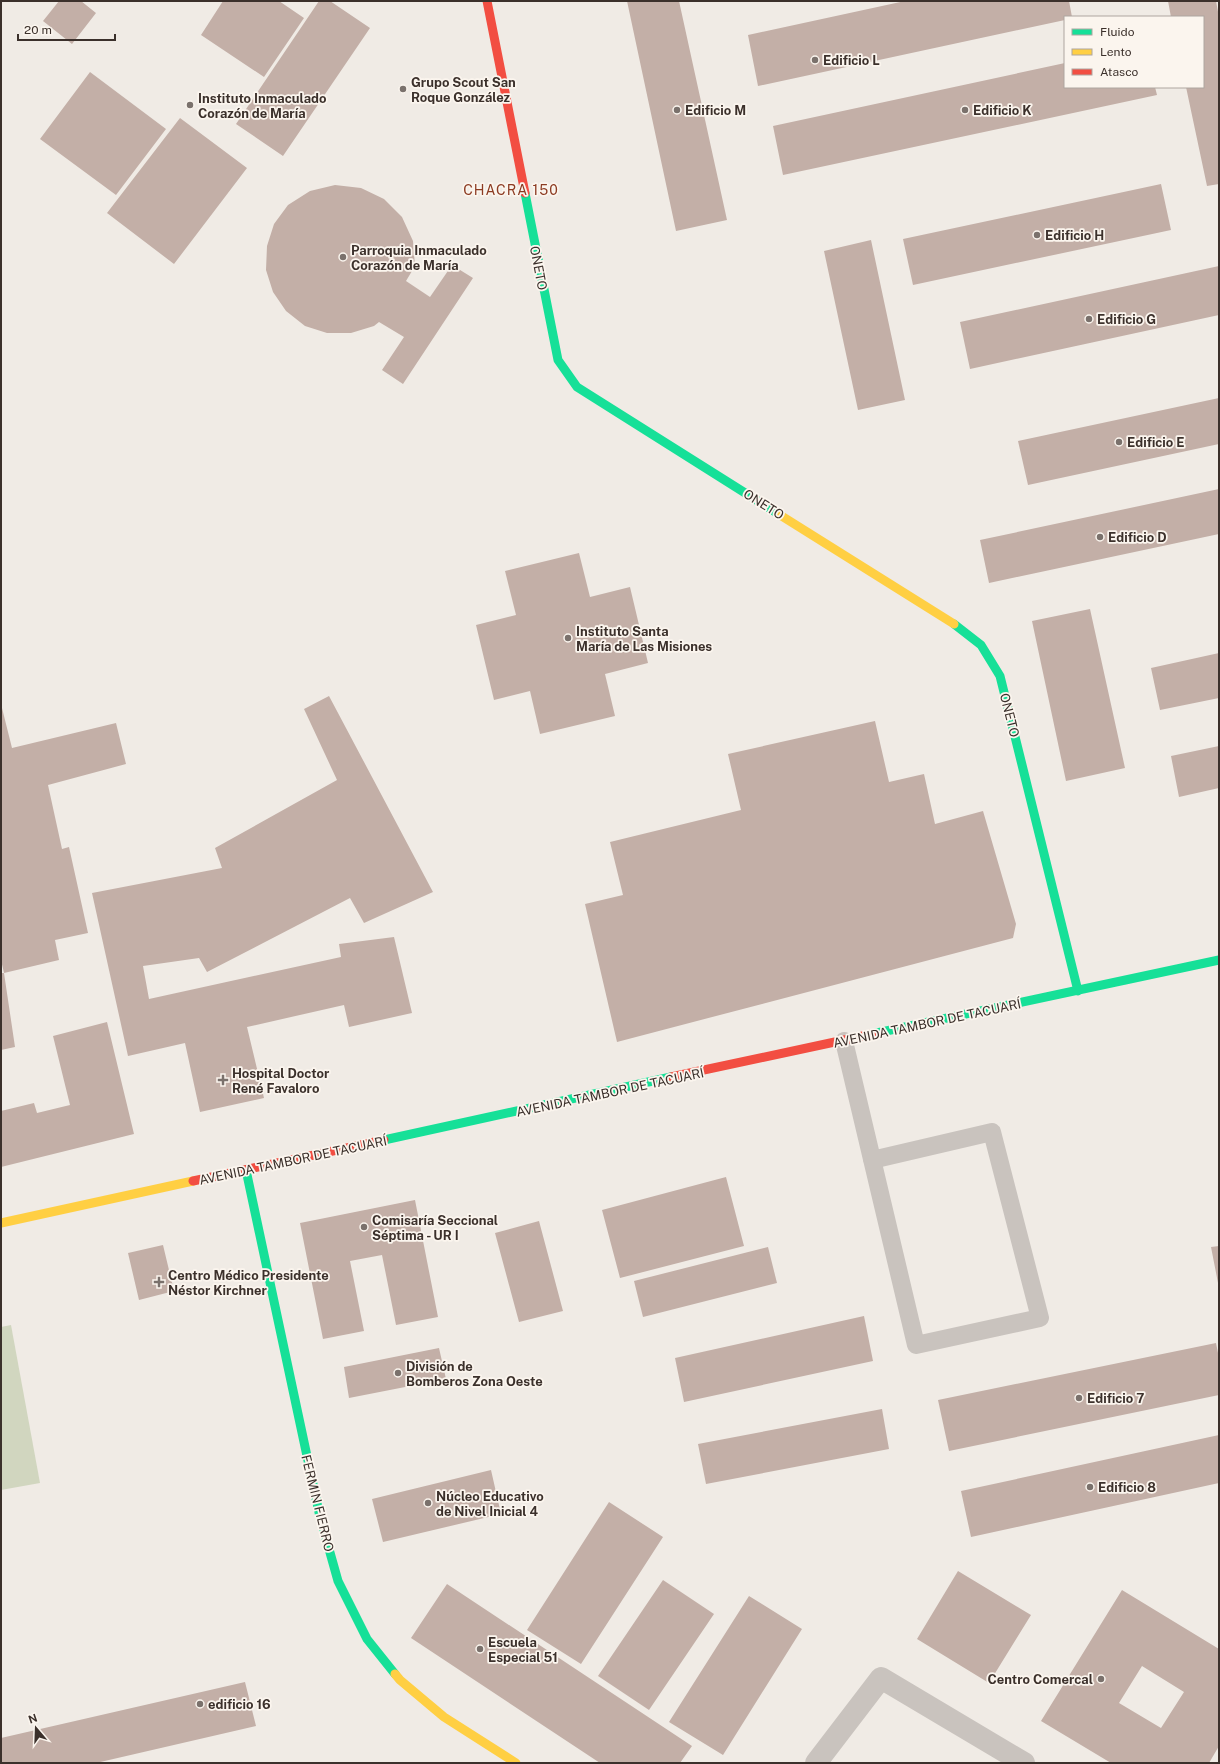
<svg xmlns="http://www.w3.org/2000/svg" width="1220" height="1764" viewBox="0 0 1220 1764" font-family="'Public Sans',sans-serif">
<rect width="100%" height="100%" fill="#f0ebe5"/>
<path fill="#d1d6bf" d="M11 1325 40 1483 1 1490V1327Z"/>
<path fill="#c3afa7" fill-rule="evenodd" d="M59 1H81L96 13 72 44 43 21Z
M223 1H279L304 18 264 77 201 35Z
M319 1H330L370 28 283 156 236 124Z
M627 1H679L727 220 676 231Z
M905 1H1069L1072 17H1065V20L758 86 748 35Z
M1168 1H1216L1219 17V184L1207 186 1186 87H1203V17H1171Z
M1065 63V87H1155L1157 95 783 175 773 126Z
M90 72 166 129 116 195 40 139Z
M180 118 247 168 174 264 107 213Z
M1161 184 1171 230 913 285 903 239Z
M335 185 361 188 384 199 402 217 413 241 415 266 406 281 430 297 452 265 473 278 403 384 382 370 404 337 379 322 374 326 351 333H327L305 326 286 311 273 292 266 270 267 246 274 224 288 205 310 191Z
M871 240 905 400 858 410 824 251Z
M1219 266V315L970 369 960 322Z
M1219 398V444L1028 485 1018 441Z
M1219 489V534L989 583 980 540Z
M579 553 590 597 630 587 648 663 605 674 615 716 540 734 530 691 494 700 476 625 516 615 505 571Z
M1090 609 1125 768 1066 781 1032 621Z
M1219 653V698L1160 710 1151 668Z
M329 696 433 892 364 923 350 898 207 972 199 958 143 966 149 999 341 957 339 944 394 937 412 1013 349 1027 344 1005 247 1027 264 1098 200 1112 185 1043 128 1056 92 893 222 868 215 848 337 780 304 709Z
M1 704 12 748 116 723 126 764 48 785 62 849 69 847 88 933 55 940 59 960 4 973 1 960Z
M875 721 889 782 924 774 935 824 983 811 1016 924 1013 938 617 1042 585 904 623 895 610 842 741 810 728 754Z
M1219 746V788L1179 797 1171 756Z
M1 973H4L15 1047 1 1050Z
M107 1022 134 1134 1 1167V1111L34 1103 37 1113 70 1105 53 1036Z
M726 1177 744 1246 620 1278 602 1210Z
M415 1200 438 1317 396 1325 382 1255 350 1261 364 1331 323 1339 300 1223Z
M539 1221 563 1311 519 1322 495 1233Z
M163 1245 174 1291 139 1300 128 1253Z
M1219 1246V1282L1218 1283 1211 1247Z
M768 1247 777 1283 643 1317 634 1281Z
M864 1316 873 1361 684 1402 675 1358Z
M1216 1343 1219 1358V1395L949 1451 938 1400Z
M439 1348 446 1379 349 1398 344 1367Z
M882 1409 889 1449 706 1484 698 1444Z
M1219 1435V1483L971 1537 961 1491Z
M491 1470 501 1514 383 1542 372 1499Z
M609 1502 663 1537 581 1664 527 1630Z
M958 1571 1031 1615 989 1683 917 1639Z
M663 1580 714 1614 649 1710 598 1676Z
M447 1584 692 1746 680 1763H600L411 1638Z
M1122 1590 1219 1649V1746L1209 1763H1111L1041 1721ZM1142 1666 1184 1692 1161 1728 1119 1703Z
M749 1596 802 1629 723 1755 669 1722Z
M245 1682 256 1726 96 1763H1V1738Z"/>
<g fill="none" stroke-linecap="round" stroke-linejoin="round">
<path stroke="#c9c3be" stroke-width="18" d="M844 1041 916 1345 1040 1318 992 1132 872 1160"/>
<path stroke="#c9c3be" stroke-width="22" d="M816 1763 881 1678 1024 1763"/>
<path stroke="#16e098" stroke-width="9" d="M525 193 558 360 577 387 780 515
M954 624 981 645 1000 676 1078 991
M872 1034 1219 960
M384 1140 671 1077
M246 1170 320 1517 338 1581 367 1639 395 1674"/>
<path stroke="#ffcf43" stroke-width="9" d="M780 515 954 624
M1 1223 193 1181
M395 1674 400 1680 444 1717 516 1763"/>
<path stroke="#f24e42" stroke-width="9" d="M487 1 525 193
M671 1077 872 1034
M193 1181 384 1140"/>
</g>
<g fill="#7a716c" stroke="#fbf5ee" stroke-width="1.5">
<circle cx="815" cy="60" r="4"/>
<circle cx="403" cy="89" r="4"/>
<circle cx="190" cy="105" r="4"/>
<circle cx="677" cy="110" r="4"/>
<circle cx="965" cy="110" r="4"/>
<circle cx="1037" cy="235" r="4"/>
<circle cx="343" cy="257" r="4"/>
<circle cx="1089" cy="319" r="4"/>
<circle cx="1119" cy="442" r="4"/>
<circle cx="1100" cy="537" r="4"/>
<circle cx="568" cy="638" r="4"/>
<path d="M221 1074h4v4h4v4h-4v4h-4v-4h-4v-4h4z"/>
<circle cx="364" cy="1227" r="4"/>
<path d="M157 1276h4v4h4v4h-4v4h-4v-4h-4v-4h4z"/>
<circle cx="398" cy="1373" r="4"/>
<circle cx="1079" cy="1398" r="4"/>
<circle cx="1090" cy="1487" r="4"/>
<circle cx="428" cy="1503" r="4"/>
<circle cx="480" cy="1649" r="4"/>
<circle cx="1101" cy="1679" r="4"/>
<circle cx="200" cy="1704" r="4"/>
</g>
<g text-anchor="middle" stroke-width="3.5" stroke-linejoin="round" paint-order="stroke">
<g font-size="13" font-weight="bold" fill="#3b302b" stroke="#fbf5ee" text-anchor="start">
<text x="823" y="65">Edificio L</text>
<text x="411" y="87">Grupo Scout San<tspan x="411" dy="15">Roque González</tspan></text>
<text x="198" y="103">Instituto Inmaculado<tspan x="198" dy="15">Corazón de María</tspan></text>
<text x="685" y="115">Edificio M</text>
<text x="973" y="115">Edificio K</text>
<text x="1045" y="240">Edificio H</text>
<text x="351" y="255">Parroquia Inmaculado<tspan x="351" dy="15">Corazón de María</tspan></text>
<text x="1097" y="324">Edificio G</text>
<text x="1127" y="447">Edificio E</text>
<text x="1108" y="542">Edificio D</text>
<text x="576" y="636">Instituto Santa<tspan x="576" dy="15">María de Las Misiones</tspan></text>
<text x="232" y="1078">Hospital Doctor<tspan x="232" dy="15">René Favaloro</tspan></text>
<text x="372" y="1225">Comisaría Seccional<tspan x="372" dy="15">Séptima - UR I</tspan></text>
<text x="168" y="1280">Centro Médico Presidente<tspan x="168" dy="15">Néstor Kirchner</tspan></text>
<text x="406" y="1371">División de<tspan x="406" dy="15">Bomberos Zona Oeste</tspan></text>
<text x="1087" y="1403">Edificio 7</text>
<text x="1098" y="1492">Edificio 8</text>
<text x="436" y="1501">Núcleo Educativo<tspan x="436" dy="15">de Nivel Inicial 4</tspan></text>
<text x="488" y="1647">Escuela<tspan x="488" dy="15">Especial 51</tspan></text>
<text x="1093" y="1684" text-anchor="end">Centro Comercal</text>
<text x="208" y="1709">edificio 16</text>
</g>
<g font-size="13" fill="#3b302b" stroke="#fbf5ee">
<text transform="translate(539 268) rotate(79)" y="5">ONETO</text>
<text transform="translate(764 504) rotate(32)" y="5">ONETO</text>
<text transform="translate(1010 715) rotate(76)" y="5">ONETO</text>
<text transform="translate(927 1023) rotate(-12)" y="5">AVENIDA TAMBOR DE TACUARÍ</text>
<text transform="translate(610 1092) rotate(-12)" y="5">AVENIDA TAMBOR DE TACUARÍ</text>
<text transform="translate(293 1160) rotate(-12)" y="5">AVENIDA TAMBOR DE TACUARÍ</text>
<text transform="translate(318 1503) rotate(76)" y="5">FERMIN FIERRO</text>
</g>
<g font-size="14" letter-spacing="1" fill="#8c3b22" stroke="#fbf5ee">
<text x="511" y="195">CHACRA 150</text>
</g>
</g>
<rect width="1220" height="1764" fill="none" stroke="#3b302b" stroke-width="4"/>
<rect x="1064" y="16" width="140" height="72" fill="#fbf5ee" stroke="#aea6a0"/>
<rect x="1072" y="29" width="20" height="6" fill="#16e098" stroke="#aea6a0"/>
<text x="1100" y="36" font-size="12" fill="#3b302b">Fluido</text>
<rect x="1072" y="49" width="20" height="6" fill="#ffcf43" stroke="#aea6a0"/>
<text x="1100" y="56" font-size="12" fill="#3b302b">Lento</text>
<rect x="1072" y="69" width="20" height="6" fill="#f24e42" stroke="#aea6a0"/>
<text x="1100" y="76" font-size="12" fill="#3b302b">Atasco</text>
<g transform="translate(36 1728) rotate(341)" stroke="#fbf5ee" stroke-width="3" paint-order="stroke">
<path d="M0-3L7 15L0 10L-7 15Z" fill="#3b302b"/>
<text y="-6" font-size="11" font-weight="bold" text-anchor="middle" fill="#3b302b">N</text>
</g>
<path d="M18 34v6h97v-6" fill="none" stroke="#3b302b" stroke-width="2"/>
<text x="24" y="34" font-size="12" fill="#3b302b" stroke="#fbf5ee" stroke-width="3" paint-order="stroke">20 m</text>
</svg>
